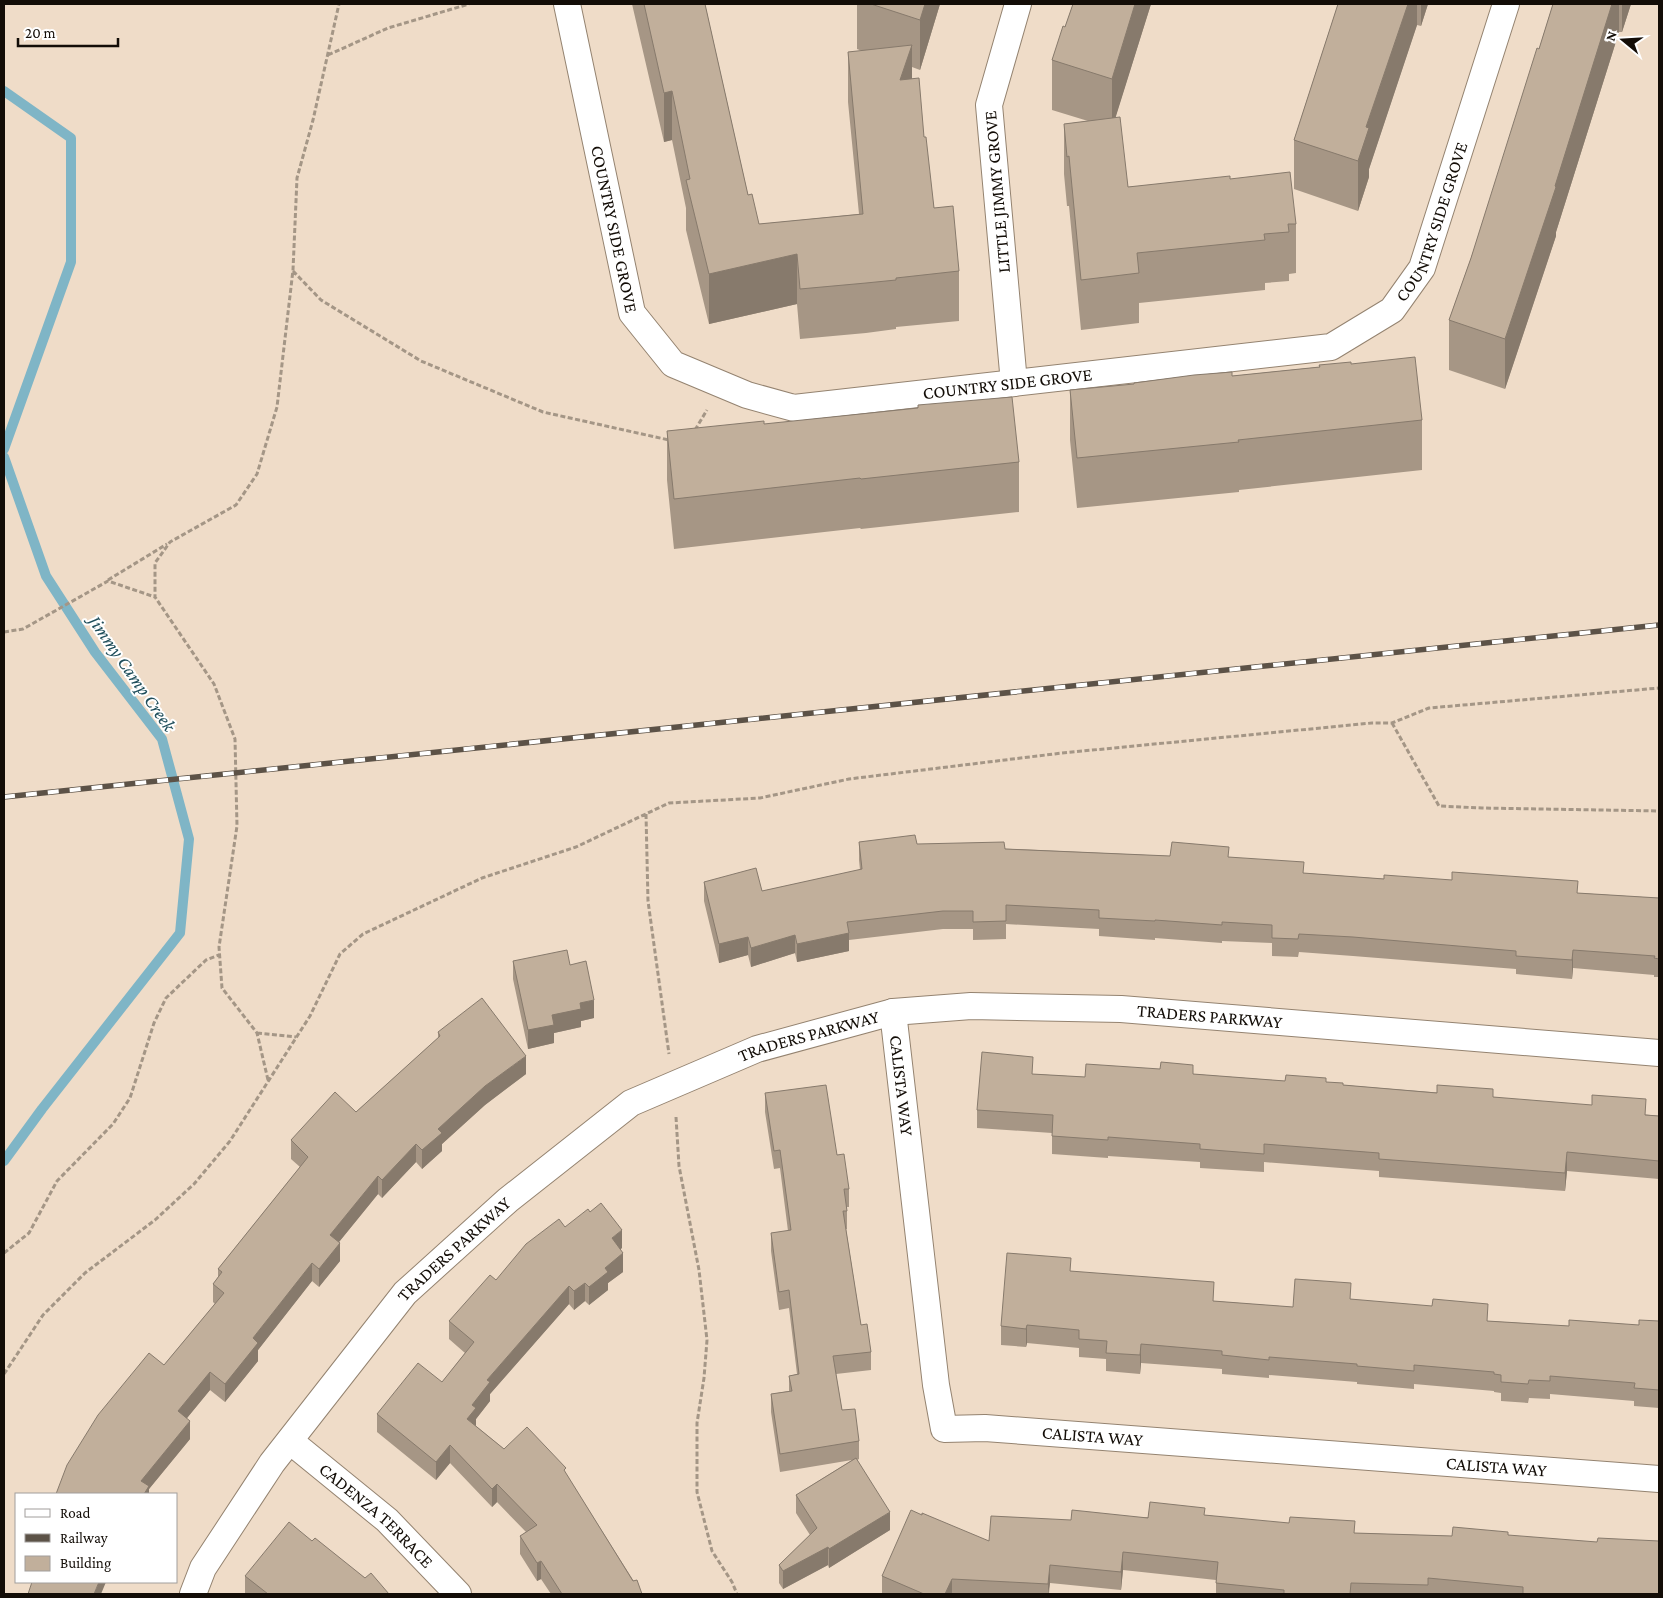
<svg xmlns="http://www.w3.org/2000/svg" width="1663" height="1598" viewBox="0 0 1663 1598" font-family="'Crimson Pro',serif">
<rect width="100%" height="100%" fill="#efdcc8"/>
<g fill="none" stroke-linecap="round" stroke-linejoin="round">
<path stroke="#7fb5c6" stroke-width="10" d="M4 91 71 138V262L4 449
M4 457 46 576 95 652 162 739 189 839 180 933 42 1109 4 1161"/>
<g stroke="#948370" stroke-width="28">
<g id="street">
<path id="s1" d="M567 4 632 313 673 364 747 395 794 408 1331 347 1392 310 1422 268 1506 4"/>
<path d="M1014 383 989 105 1018 4"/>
<path id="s2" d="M893 1012 936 1385 944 1429 985 1428 1659 1479"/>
<path id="s3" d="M290 1441 387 1520 458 1594"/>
<path id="s4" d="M193 1594 203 1568 272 1463 405 1293 508 1200 631 1103 757 1049 893 1012 971 1006 1121 1009 1659 1053"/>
</g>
</g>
<path stroke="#a49686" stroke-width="3" stroke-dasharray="5 2.5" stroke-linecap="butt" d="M328 55 388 28 469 4
M293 271 321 300 421 361 543 412 669 440
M695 430 707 410
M108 580 167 544
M4 632 23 629 108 581 155 597
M1392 723 1439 806 1482 808 1659 811
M646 814 648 901 669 1054
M257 1033 296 1037
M268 1080 257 1033 222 988 219 947 237 826 235 739 214 684 155 597V563L170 542 236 505 257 474 277 407 293 270 297 178 313 120 339 4
M676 1117 679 1166 699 1270 707 1340 704 1378 697 1423V1492L712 1551 732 1582 737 1594
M4 1253 29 1233 57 1181 113 1124 130 1098 154 1023 166 998 206 960 219 955
M4 1374 43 1315 85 1273 155 1220 194 1184 230 1141 310 1016 340 954 363 934 482 878 576 847 669 803 760 798 849 779 1062 753 1372 723H1392L1429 708 1659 688"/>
<use href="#street" stroke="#fff" stroke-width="26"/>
<g stroke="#5c5247" stroke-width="5.5">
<path id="rail" d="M4 797 1659 625"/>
</g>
<use href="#rail" stroke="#fff" stroke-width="4" stroke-dasharray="11" stroke-linecap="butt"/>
</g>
<path fill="#a69685" d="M632 4H705L748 195 759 224 859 214 848 102V52L862 51 857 49V4H940L920 70 912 67V78L924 137 934 208 959 271V321L896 327V329L866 333 800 339 797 304 709 324 686 230V208L672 140 664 142Z
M1073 4H1151L1115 118 1128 187 1230 179 1296 224V273L1289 274V281L1265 283V290L1139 303V323L1081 330 1069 206H1067L1064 174V124L1088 121 1052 110V60L1065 27Z
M1338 4H1428L1421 26 1417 25 1369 169V177L1358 211 1294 189V140Z
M1553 4H1631L1622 32H1619L1556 232V236L1505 389 1449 370V320L1471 258 1539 49Z
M1351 364 1422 420V470L1239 490V492L1077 508 1070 440V390L1232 376 1319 367V365Z
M764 424 1019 462V512L861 529 860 528 674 549 667 480V431Z
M859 842 1170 856 1229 857 1304 873 1578 893 1659 898V977H1654V975L1573 968 1572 979 1516 974V969L1353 956 1299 952 1298 957 1272 956V943L1222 941V943L1155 938V940L1099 936V929L1006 924V939L973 940V929H943L849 940V951L797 962 795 953 751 967 748 955 719 963 704 901V882L762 891 860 870 859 860Z
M513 961 570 965 594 1018 581 1021V1027L554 1033V1043L528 1049 513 979Z
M438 1032 526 1074 485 1105 442 1144V1151L422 1169 416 1162 382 1198 378 1194 339 1242 340 1261 319 1287 312 1281 258 1350V1361L225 1402 210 1390 187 1418 190 1439 149 1489V1494H56L215 1304 213 1302V1284L218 1277V1269L300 1167 291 1159V1140L356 1112 438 1038Z
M1033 1074 1085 1077 1193 1074 1285 1081 1326 1082 1343 1085 1493 1097 1659 1116V1179L1567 1171 1565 1191 1379 1177V1171L1264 1162V1172L1200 1168V1162L1108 1156V1158L1052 1154V1133L977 1128V1110Z
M765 1093 837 1155 849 1189V1207H847V1229H846L861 1325 871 1352V1370L836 1374 842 1410 859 1441V1459L857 1460 890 1530 829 1568 828 1565 783 1589 779 1583V1565L810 1535 796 1513V1495L852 1460 780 1472 771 1412V1394L789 1391V1376L797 1374 789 1308 779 1310 771 1251V1233L788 1231 780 1168 774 1169 765 1112Z
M565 1227 622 1248 620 1249 623 1272 608 1283V1290L589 1305 585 1301 574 1310 569 1304 490 1394V1401L476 1419V1426L504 1449 566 1474 642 1594H551L541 1579 537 1581 520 1554V1536L526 1532 497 1502 492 1507 450 1463 436 1480 377 1432V1414L442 1382 465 1353 449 1339V1321L496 1280Z
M1071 1271 1214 1301 1293 1307 1351 1299 1488 1321 1569 1326 1639 1325 1659 1321V1408L1634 1406V1401L1550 1394V1399L1529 1398 1528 1403 1501 1401V1393L1494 1392V1391L1414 1384V1389L1357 1384V1382L1269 1375V1378L1222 1374V1369L1141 1363 1140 1374 1106 1371V1359L1079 1357V1348L1027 1343 1026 1347 1001 1345V1326Z
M1205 1515 1355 1533 1452 1536 1508 1535 1659 1594H1216V1580L1123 1570 1121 1590 1050 1583 1049 1594H882V1576L989 1541 1071 1520Z
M312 1541 365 1578 389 1594H245V1576Z"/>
<path fill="#877a6c" d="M925 4H940L920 70V20Z
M1135 4H1151L1112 129V79Z
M1408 4H1417V25L1369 169V177L1358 211V161L1366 127Z
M1421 4H1428L1421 26Z
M1612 4H1619V32L1556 232V236L1505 389V339Z
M1622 4H1631L1622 32Z
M912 45V95L900 80Z
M672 91V140L664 142V93Z
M797 254V304L709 324V274Z
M849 933V951L797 962V944Z
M795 935V953L751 967V948Z
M748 937V955L719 963V944Z
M1573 950V968L1572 979V960Z
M594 1000V1018L581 1021V1027L554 1033V1043L528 1049V1030L552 1015 580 1003Z
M526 1056V1074L485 1105 442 1144V1151L422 1169V1150L438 1129 485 1086Z
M416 1144V1162L382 1198V1180Z
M1567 1152V1171L1565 1191V1173Z
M378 1176V1194L330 1253V1235Z
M622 1230V1248L612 1256V1238Z
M340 1243V1261L319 1287V1269Z
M623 1253V1272L608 1283V1290L589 1305V1287L605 1268Z
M312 1263V1281L258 1350V1361L225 1402V1384L253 1338Z
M585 1283V1301L574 1310V1291Z
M569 1286V1304L490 1394V1401L476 1419V1426L467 1419 472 1405 487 1380Z
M1027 1325V1343L1026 1347V1329Z
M1141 1344V1363L1140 1374V1355Z
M210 1372V1390L178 1429V1411Z
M190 1421V1439L149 1489V1494H141V1481Z
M450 1445V1463L436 1480V1462Z
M497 1484V1502L492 1507V1489Z
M890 1512V1530L829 1568V1549Z
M828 1547V1565L783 1589V1571Z
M1123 1552V1570L1121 1590V1572Z
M541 1561V1579L537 1581V1563Z
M1050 1565V1583L1048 1594V1584Z
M952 1579V1594H945Z
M99 1582H106L101 1594H94Z"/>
<path fill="#c1af9b" stroke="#877a6c" d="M644 4H705L748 195 752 194 759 224 863 214 848 52 912 45 900 80 919 78 924 137H926L934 208 953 206 959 271 896 278V280L866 283 800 289 797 254 709 274 686 180 690 179 672 91 664 93Z
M871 4H925L920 20Z
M1073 4H1135L1112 79 1052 60 1063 26 1065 27Z
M1338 4H1408L1366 127 1369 128 1358 161 1294 140Z
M1553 4H1612L1555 186 1556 187 1505 339 1449 320 1471 258 1537 48 1539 49Z
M1120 117 1128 187 1230 176V179L1290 172 1296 224H1288L1289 232 1264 234 1265 240 1137 253 1139 273 1081 280 1069 156 1067 157 1064 124Z
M1415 357 1422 420 1238 440 1239 442 1077 458 1070 390 1134 384V383L1194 375 1232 372V376L1320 367 1319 365 1351 362V364Z
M1012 397 1019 462 861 479 860 478 674 499 667 431 764 421V424L918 408V405Z
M915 835 917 844 1004 842 1005 849 1170 856 1172 842 1229 847 1228 857 1304 862 1303 873 1384 879V875L1452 880V872L1578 881 1577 893 1659 898V959L1654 958 1655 956 1573 950 1572 960 1516 956V951L1353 937 1299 934 1298 939 1272 938V925L1222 922V925L1155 920V921L1099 918V910L1006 905V921L973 922V911H943L847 922 849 933 797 944 795 935 751 948 748 937 719 944 704 882 756 868 762 891 862 869 859 842Z
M567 950 570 965 586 961 594 1000 580 1003 581 1009 552 1015 554 1025 528 1030 513 961Z
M482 998 526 1056 485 1086 438 1129 442 1133 422 1150 416 1144 382 1180 378 1176 330 1235 340 1243 319 1269 312 1263 253 1338 258 1343 225 1384 210 1372 178 1411 190 1421 141 1481 149 1486 144 1494H56L67 1465 98 1415 149 1353 164 1365 224 1293 213 1284 222 1272 218 1269 308 1157 291 1140 335 1092 356 1112 440 1036 438 1032Z
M982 1052 1033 1057 1032 1074 1085 1077 1086 1064 1160 1069 1161 1062 1193 1065V1074L1285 1081 1286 1075 1326 1078V1082L1343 1083V1085L1437 1093V1085L1493 1089V1097L1592 1105V1095L1646 1099 1645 1115 1659 1116V1161L1567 1152 1565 1173 1379 1159V1153L1264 1144V1154L1200 1149V1144L1108 1137V1140L1052 1136 1053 1115 977 1110Z
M826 1085 837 1155 844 1154 849 1189H844L847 1211H843L861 1325 867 1324 871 1352 833 1356 842 1410 855 1409 859 1441 780 1454 771 1394 792 1391 789 1376 799 1374 789 1290 779 1292 771 1233 791 1230 780 1150 774 1151 765 1093Z
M601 1203 622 1230 612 1238 623 1253 605 1268 608 1272 589 1287 585 1283 574 1291 569 1286 487 1380 490 1382 472 1405 476 1408 467 1419 504 1449 527 1427 566 1468 564 1470 633 1581 637 1580 642 1594H562L541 1561 537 1563 520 1536 537 1525 497 1484 492 1489 450 1445 436 1462 377 1414 418 1363 442 1382 474 1342 449 1321 490 1275 496 1280 526 1244 559 1219 565 1227 588 1209 590 1212Z
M1007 1253 1071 1258 1070 1271 1214 1282 1213 1301 1293 1307 1295 1279 1351 1283 1350 1299 1432 1306 1433 1299 1488 1304 1487 1321 1569 1326V1320L1639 1325V1320L1659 1321V1390L1634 1388 1635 1383 1550 1376V1381L1529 1380 1528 1384 1501 1382V1375L1494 1374V1372L1414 1365V1371L1357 1366V1364L1269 1357V1360L1222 1355V1351L1141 1344 1140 1355 1106 1353 1107 1341 1079 1339V1330L1027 1325 1026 1329 1001 1326Z
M856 1458 890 1512 829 1549 828 1547 783 1571 779 1565 817 1528 796 1495Z
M1150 1502 1205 1508 1204 1515 1289 1523 1290 1517 1355 1521 1354 1533 1452 1536 1453 1527 1508 1532V1535L1597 1542 1598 1538 1659 1541V1594H1523V1587L1428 1578V1585L1351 1583 1350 1594H1284V1590L1216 1583 1218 1562 1123 1552 1121 1572 1050 1565 1048 1584 952 1579 945 1594H924L882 1576 911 1510 922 1515V1513L989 1541 991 1516 1071 1520 1072 1510 1148 1518Z
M289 1522 312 1541 315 1538 365 1578 371 1573 389 1594H268L245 1576Z
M32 1582H99L94 1594H28Z"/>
<g text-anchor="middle" stroke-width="4" stroke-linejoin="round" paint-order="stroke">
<g font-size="18" fill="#130d07" stroke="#fff">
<text transform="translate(997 192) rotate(-95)" y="6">LITTLE JIMMY GROVE</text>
<text dy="6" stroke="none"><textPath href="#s1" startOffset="1220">COUNTRY SIDE GROVE</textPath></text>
<text dy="6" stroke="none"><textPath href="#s1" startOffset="230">COUNTRY SIDE GROVE</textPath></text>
<text dy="6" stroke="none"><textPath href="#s1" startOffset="725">COUNTRY SIDE GROVE</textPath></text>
<text dy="6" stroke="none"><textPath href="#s4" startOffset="1260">TRADERS PARKWAY</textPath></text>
<text dy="6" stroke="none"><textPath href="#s4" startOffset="855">TRADERS PARKWAY</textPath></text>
<text dy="6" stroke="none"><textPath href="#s2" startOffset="74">CALISTA WAY</textPath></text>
<text dy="6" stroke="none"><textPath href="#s4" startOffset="435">TRADERS PARKWAY</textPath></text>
<text dy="6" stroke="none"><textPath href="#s2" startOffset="569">CALISTA WAY</textPath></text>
<text dy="6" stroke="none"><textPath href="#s2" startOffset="974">CALISTA WAY</textPath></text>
<text dy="6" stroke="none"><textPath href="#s3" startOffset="114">CADENZA TERRACE</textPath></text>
</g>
<g font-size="19" font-style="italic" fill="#1e4d5a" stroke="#fff">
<text transform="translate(133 673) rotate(55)" y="7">Jimmy Camp Creek</text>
</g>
</g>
<rect width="1663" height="1598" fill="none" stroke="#130d07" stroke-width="10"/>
<rect x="15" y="1493" width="162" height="90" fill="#ffffff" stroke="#a19e9c"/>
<rect x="25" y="1509" width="25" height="8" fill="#ffffff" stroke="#a19e9c"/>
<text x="60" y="1518" font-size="15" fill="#130d07">Road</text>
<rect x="25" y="1534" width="25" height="8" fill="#5c5247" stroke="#a19e9c"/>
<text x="60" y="1543" font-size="15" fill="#130d07">Railway</text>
<rect x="25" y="1556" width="25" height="15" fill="#c1af9b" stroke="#a19e9c"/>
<text x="60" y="1568" font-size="15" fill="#130d07">Building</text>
<g transform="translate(1623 40) rotate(288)" stroke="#ffffff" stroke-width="4" paint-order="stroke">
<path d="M0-4L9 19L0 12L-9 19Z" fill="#130d07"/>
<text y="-8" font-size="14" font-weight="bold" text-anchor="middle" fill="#130d07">N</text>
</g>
<path d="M18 38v8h100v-8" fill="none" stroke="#130d07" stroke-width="2.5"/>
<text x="25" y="38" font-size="15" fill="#130d07" stroke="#ffffff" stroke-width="4" paint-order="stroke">20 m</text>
</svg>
